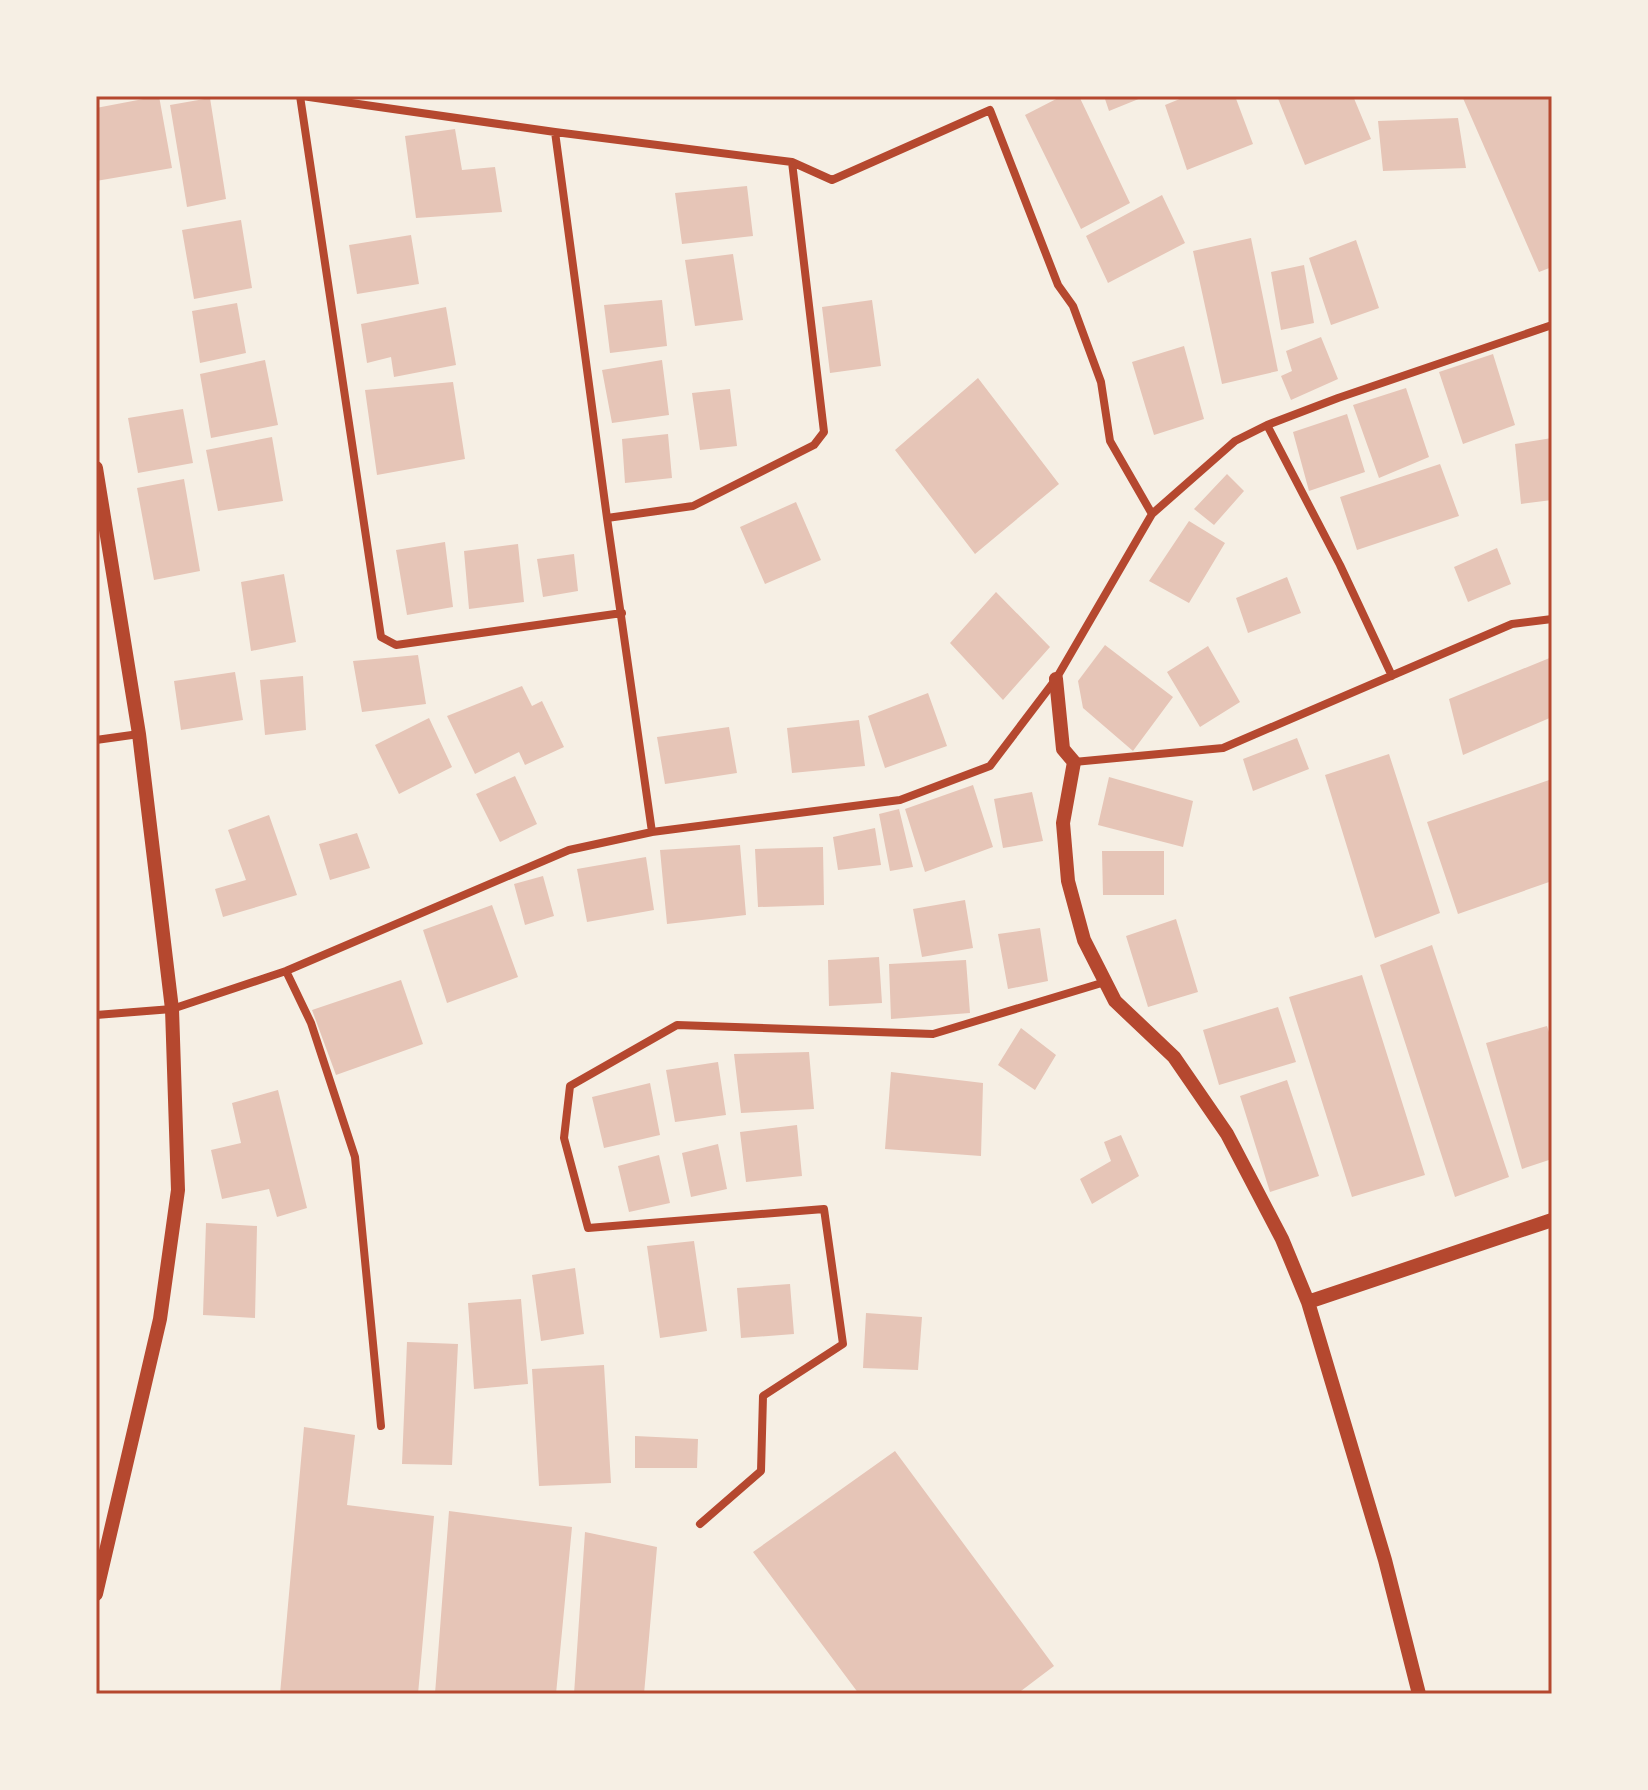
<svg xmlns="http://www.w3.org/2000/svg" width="1648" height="1790" viewBox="0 0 1648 1790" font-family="Manrope,sans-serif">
<rect width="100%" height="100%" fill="#f6efe4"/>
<path fill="#e6c5b7" d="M159 96 172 168 96 181V108Z
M1062 96H1079L1130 203 1081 229 1025 115Z
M1104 96H1146L1109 111Z
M1187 96H1235L1253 144 1187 170 1165 105Z
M1277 96H1353L1371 139 1305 165Z
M1462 96H1552V267L1539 272Z
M210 98 226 199 187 207 170 105Z
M1458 118 1466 168 1383 171 1378 121Z
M455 129 462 170 495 167 502 212 416 218 405 136Z
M747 186 753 236 682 244 675 193Z
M1162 195 1185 243 1108 283 1086 236Z
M241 220 252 288 194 299 182 230Z
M411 235 419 284 357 294 349 245Z
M1251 238 1278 371 1222 384 1193 251Z
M1356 240 1379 308 1331 325 1309 258Z
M733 254 743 320 695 326 685 260Z
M1304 265 1314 323 1281 330 1271 272Z
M662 300 667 346 610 353 604 305Z
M872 300 881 366 830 373 822 307Z
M237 303 246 353 200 363 192 311Z
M446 307 456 365 394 377 391 357 367 363 361 324Z
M1321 337 1338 379 1291 400 1281 376 1292 371 1286 351Z
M1184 346 1204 419 1154 435 1132 362Z
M1493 354 1515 425 1463 444 1439 372Z
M265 360 278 425 211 438 200 374Z
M662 360 669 415 612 423 602 370Z
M978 378 1059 484 975 554 895 450Z
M453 382 465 459 377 475 365 390Z
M1406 388 1429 457 1379 478 1353 405Z
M730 389 737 446 700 450 692 393Z
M183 409 193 463 138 473 128 418Z
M1347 414 1365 472 1309 491 1293 432Z
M668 434 672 478 625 483 622 439Z
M272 437 283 501 218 511 206 450Z
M1552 438V500L1521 504 1515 444Z
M1440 464 1459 516 1357 550 1340 497Z
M1227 474 1244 491 1214 525 1194 509Z
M184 479 200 571 154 580 137 488Z
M796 502 821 560 765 584 740 527Z
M1189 521 1225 543 1189 603 1149 581Z
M445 542 453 607 407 615 396 550Z
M518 544 524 602 469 609 464 551Z
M1497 548 1511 584 1468 602 1454 567Z
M574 554 578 591 543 597 537 559Z
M284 574 296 642 251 651 241 582Z
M1287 577 1301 613 1248 633 1236 598Z
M996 592 1050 647 1003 700 950 643Z
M1105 645 1173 697 1133 751 1083 708 1078 681Z
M1208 646 1240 702 1200 727 1167 672Z
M418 655 426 704 362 712 353 661Z
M1552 657V717L1463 755 1449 699Z
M235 672 243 720 181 730 174 681Z
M303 676 306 730 265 735 260 680Z
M522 686 532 706 542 701 564 747 525 765 519 752 475 774 447 716Z
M928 693 947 746 885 768 868 716Z
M429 718 452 767 399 794 375 745Z
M859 720 865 766 792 773 787 728Z
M729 727 737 773 665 784 657 737Z
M1297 738 1309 769 1253 791 1243 759Z
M1389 754 1440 913 1375 938 1325 775Z
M515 776 537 824 500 842 476 794Z
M1109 777 1193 801 1183 847 1098 825Z
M1552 779V881L1458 914 1427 822Z
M973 785 993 847 925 872 905 809Z
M1032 792 1043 841 1003 848 994 799Z
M899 809 913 867 890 871 879 814Z
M269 815 297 895 223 917 215 889 246 880 228 830Z
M875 828 881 865 838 870 833 837Z
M357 833 370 868 330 880 319 844Z
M740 845 746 915 667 924 660 850Z
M823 847 824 905 758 907 755 849Z
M1102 851H1164V895H1103Z
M646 857 654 910 587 922 577 869Z
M543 876 554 916 525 925 514 884Z
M965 900 973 948 922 957 913 909Z
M492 905 518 977 447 1003 423 930Z
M1176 919 1198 992 1148 1007 1126 936Z
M1040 928 1048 981 1008 989 998 934Z
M1432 945 1509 1177 1455 1197 1380 965Z
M879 957 882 1003 829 1006 828 960Z
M966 960 970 1013 891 1019 889 964Z
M1362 975 1425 1175 1352 1197 1289 997Z
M401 980 423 1044 336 1075 312 1010Z
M1278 1007 1296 1062 1219 1085 1203 1030Z
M1547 1026 1552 1041V1159L1522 1169 1486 1043Z
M1021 1028 1056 1055 1035 1090 998 1065Z
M809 1052 814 1109 741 1113 734 1054Z
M718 1062 726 1115 675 1122 666 1070Z
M891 1072 983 1083 981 1156 885 1149Z
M1287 1080 1319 1176 1270 1192 1240 1096Z
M650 1083 660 1135 604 1148 592 1097Z
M278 1090 307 1208 277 1217 269 1189 222 1199 211 1150 241 1143 232 1103Z
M797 1125 802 1176 746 1182 740 1132Z
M1121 1135 1139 1176 1092 1204 1080 1179 1111 1161 1104 1142Z
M718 1144 727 1189 691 1197 682 1153Z
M659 1155 670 1203 629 1212 618 1166Z
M206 1223 257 1226 255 1318 203 1315Z
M694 1241 707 1331 660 1338 647 1246Z
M575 1268 584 1334 541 1341 532 1275Z
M790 1284 794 1334 741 1338 737 1288Z
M521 1299 528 1384 474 1389 468 1303Z
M866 1313 922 1317 918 1370 863 1368Z
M407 1342 458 1344 452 1465 402 1464Z
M604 1365 611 1483 539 1486 532 1369Z
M304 1427 355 1435 347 1505 434 1516 418 1694H280Z
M635 1436 698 1439 697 1468H635Z
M895 1451 1054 1666 1017 1694H859L753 1552Z
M449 1511 572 1527 556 1694H435Z
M585 1532 657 1547 644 1694H574Z"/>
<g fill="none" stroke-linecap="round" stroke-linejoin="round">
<path stroke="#b5482f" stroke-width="8" d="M300 96 381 637 396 645 622 613
M302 96 555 132 792 162 832 180 990 110 1058 285 1073 306 1101 382 1110 441 1152 514
M555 132 607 518 652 832
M1267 425 1340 565 1392 676
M607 518 693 506 814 445 824 432 792 162
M96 740 139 734
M1074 762 1223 748 1512 624 1552 619
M286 971 311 1023 355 1157 381 1426
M96 1015 172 1009 286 971 569 850 652 832 900 800 990 766 1056 679 1152 514 1235 441 1267 425 1338 398 1552 325
M700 1524 761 1471 763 1396 843 1344 824 1209 588 1228 564 1138 570 1086 677 1025 933 1034 1105 982"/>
<path stroke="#b5482f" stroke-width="14" d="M96 468 139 734 172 1009 178 1190 160 1319 96 1594
M1056 679 1063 749 1074 762 1063 823 1068 881 1084 940 1115 1001 1174 1057 1227 1134 1282 1239 1308 1302 1385 1560 1419 1694
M1308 1302 1552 1220"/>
</g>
<rect width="1648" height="1790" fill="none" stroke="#f6efe4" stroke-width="196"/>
<rect x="98" y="98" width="1452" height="1594" fill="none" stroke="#b5482f" stroke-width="3"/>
</svg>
